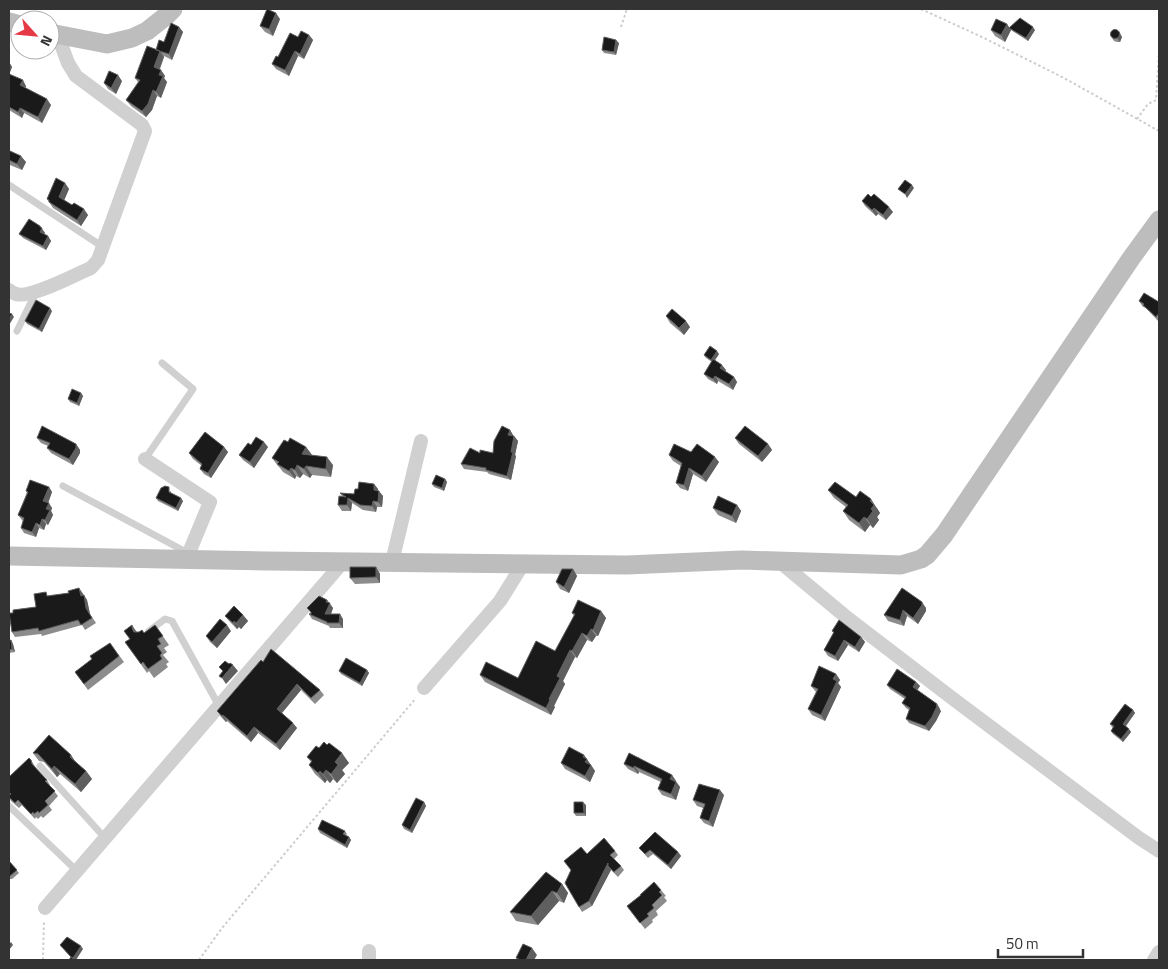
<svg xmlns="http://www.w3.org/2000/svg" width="1168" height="969" viewBox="0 0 1168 969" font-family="'Titillium Web',sans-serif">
<rect width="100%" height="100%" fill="#fff"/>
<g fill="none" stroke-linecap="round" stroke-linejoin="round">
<path stroke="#cdcdcd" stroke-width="2" stroke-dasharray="2.5 2.5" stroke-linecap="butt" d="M921 9 984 38 1064 78 1159 131
M621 27 627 9
M1137 119 1148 104 1156 100 1159 53
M43 960 44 920
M199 960 222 928 416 698"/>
<path stroke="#d0d0d0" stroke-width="7" d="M9 185 103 247
M17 331 36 292
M145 459 193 389 162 363
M63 486 188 553
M149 631 165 619 172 621 219 706
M40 766 105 838
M9 806 77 871"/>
<path stroke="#d0d0d0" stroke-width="14" d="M9 290C11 292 13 293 16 294 30 299 76 274 91 268L98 260 145 131 142 125 76 76 68 63 58 36
M145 459 210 502 186 560
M392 562 421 441
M780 562 845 616 952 698 1139 838 1159 851
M424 688 500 601 523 564
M45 908 343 562
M369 951V960
M1154 960 1159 952"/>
<path stroke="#bdbdbd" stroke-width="19" d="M9 22 20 25
M50 33 107 44 132 38 147 31 166 16 173 9
M9 556 268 561 627 565 742 560 901 565 921 559 927 555 944 535 1132 257 1159 220"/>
</g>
<path fill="#8c8c8c" d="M280 19 273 36 265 32 260 26Z
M1007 24 1009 28 1035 30 1028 41 1011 30 1005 42 995 36 991 30Z
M179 27 183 32 172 60 164 56V57L160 69 165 76 164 78 167 82 161 98 157 96 152 110 146 117 131 106 126 100 138 82 135 78 156 50Z
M309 35 313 40 304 59 298 56 289 76 276 69 272 64 278 57 298 37Z
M1110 35 1122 37 1120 42H1117L1114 41Z
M619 43 616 55 604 53 602 50Z
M9 62 12 67 9 74 26 86 25 88 51 105 42 123 24 113 22 118 9 110Z
M122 81 116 94 108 89 104 83Z
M9 153 26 162 22 170 10 165 9 162Z
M65 183 69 189 64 200 88 215 81 226 53 208 47 199Z
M871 197 893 212 886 220 878 214 876 216 865 206 862 201Z
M40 226 45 233 44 234 48 236 51 241 46 250 23 238 19 234Z
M1139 301 1159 302V322L1146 308 1143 307Z
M52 311 42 332 27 324 25 321Z
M666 316 690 327 684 335 670 323Z
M719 354 715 360 726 370 725 371 734 377 737 382 733 390 718 381 717 384 708 379 704 374 712 362 706 358 704 355Z
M81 393 83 396 79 406 70 402 68 399Z
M510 430 513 435V436H514L518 441 515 455 516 456 511 480 489 474 487 472 464 469 461 464 480 453H493Z
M37 438 76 444 80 450V453L73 465 51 453 47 448 48 446 41 443Z
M735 438 768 444 772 450 762 462 739 444Z
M288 442 306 447 312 455 333 465 331 477 312 475 310 478 303 474 300 478 296 476 295 479 283 472 280 468 278 466 272 458Z
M251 445 268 447 254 468 243 460 239 455Z
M224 447 228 452 211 478 204 474 200 469 202 466 193 459 189 453Z
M691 452 719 462 706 482 693 474 688 491 680 488 676 483 681 466 673 461 669 455Z
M445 479 447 482 444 491 434 487 432 484Z
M374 484 378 489V491L383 496 382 507H377L376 512 363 510 352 503 351 511H342L338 505 342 496 340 493 354 494 358 489Z
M49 487 52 492 48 503 52 508 51 511 53 515 48 525 46 524 44 530 39 528 36 537 24 533 21 528 23 521 22 520 18 515 27 492 26 491Z
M828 490 856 497 877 508 880 513 877 517 879 520 873 528 870 525 865 532 849 520 843 511 846 507 834 498Z
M171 491V493L183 501 178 511 158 501 156 498Z
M737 505 741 511 736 523 718 515 713 508Z
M376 567 380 574V583L355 584 350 578Z
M573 569 577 576 569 593 560 589 556 582Z
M79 588 87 600 90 614 96 623 85 630 82 625 42 636 41 634 15 637 12 632 36 607 49 596 69 593Z
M902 588 926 608V611L918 624 907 616 904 626 888 621 884 615Z
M327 600 333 608 331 614 343 619V628H330L329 626 312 619 309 614 311 613 307 608Z
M601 611 606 618 598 636H596L592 642 587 640 577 658 575 657 563 681 565 684 554 706 555 707 551 715 485 682 480 675 518 678 555 651 574 616 572 613Z
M243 615 248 621 241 629 239 627 237 629 230 622 225 616Z
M155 625 169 645 164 648 167 652 163 655 169 662 166 664 168 667 154 678 149 671 147 673 125 642 130 639 137 632 144 633Z
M231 631 217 648 210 642 206 636Z
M832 631 861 637 865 642 859 652 848 645 838 661 828 656 824 650 834 633Z
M11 640 13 644 15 652 9 653V641Z
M110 643 124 662 88 690 75 672 92 659Z
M263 662 320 690 324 695 315 704 301 690 282 713 297 728 280 750 258 733 251 742 227 721 226 722 221 717 217 711Z
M367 670 369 673 362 686 341 674 339 671Z
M836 674 840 680 838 683 841 687 825 721 812 715 808 709 816 692 811 686Z
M916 682 920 686 917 690 937 704 940 709V710L941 711 936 721 929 731 909 723 906 719 909 710 906 708 902 703 905 699 890 689 887 685Z
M1133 710 1135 713 1126 726 1131 732 1123 742 1113 734 1111 731 1113 728 1110 724Z
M319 748 349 763 342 770 345 774 337 783 333 779 330 783 327 780 325 783 315 774 309 765 311 762 307 757Z
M33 753 77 764 86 771 92 779 81 792 60 774 57 777 44 762 39 761Z
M584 755 595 771 590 782 565 769 561 763Z
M639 757 640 759 672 775 680 787 676 800 662 795 658 789 661 782 639 772 638 774 628 769 624 764Z
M31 760 36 768 47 780 50 785V786L58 796 49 806 52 810 43 818 41 816 38 819 36 817 35 819 34 818 22 805 19 808 11 801 9 798V796L10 795 9 793V777Z
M724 795 713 827 704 823 700 818 703 808 697 806 693 800Z
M424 802 426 806 412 833 404 829 402 825Z
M586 805V816H576L574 813Z
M318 829 345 831 347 834 346 835 349 837 351 840 347 848 320 833Z
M639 848 678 852 681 856 671 869 653 854 648 858Z
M615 851 618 855 614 859 621 866 624 870 618 877 611 870 592 906 582 912 579 907 587 854Z
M9 861 19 873 12 879H9Z
M562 884 568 893 564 903 559 901 538 925 516 921 510 912Z
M661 890 666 896 664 897 667 901 656 911 658 915 652 920 653 922 645 929 627 906Z"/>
<path fill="#5f5f5f" d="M276 13 280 19 273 36 269 29Z
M1007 24 1011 30 1005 42 1001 35Z
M179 27 183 32 172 60 169 54Z
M1033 27 1035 30 1028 41 1026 38Z
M1119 31 1122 37 1120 42 1117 38Z
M309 35 313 40 304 59 300 54Z
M616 40 619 43 616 55 614 52Z
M160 51 164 57 158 73 154 67Z
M295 51 298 56 289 76 285 70Z
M9 62 12 67 9 75Z
M161 70 165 76 164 78 167 82 161 98 156 92 159 75Z
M118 75 122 81 116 94 111 88Z
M23 80 26 86 24 91 20 85Z
M153 90 157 96 152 110 146 117 142 111Z
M47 99 51 105 42 123 38 117Z
M20 108 24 113 22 118 18 112Z
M21 156 26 162 22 170 17 164Z
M65 183 69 189 63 203 59 197Z
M912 185 914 188 907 198 905 194Z
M889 207 893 212 886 220 883 215Z
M874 208 878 214 876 216 872 210Z
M84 209 88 215 81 226 77 220Z
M40 226 45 233 43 236 40 232Z
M48 236 51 241 46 250 43 246Z
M50 308 52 311 42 332 39 329Z
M12 314 14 317 9 325V319Z
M686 321 690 327 684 335 679 328Z
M717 351 719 354 713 363 711 360Z
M722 365 726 370 723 374 720 368Z
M715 376 718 381 717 384 713 379Z
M734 377 737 382 733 390 729 384Z
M81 393 83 396 79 406 77 403Z
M510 430 513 435 511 439 508 435Z
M514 436 518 441 515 455 516 456 511 480 507 476Z
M264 442 268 447 254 468 250 462Z
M76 444 80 450V453L73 465 69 459Z
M768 444 772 450 762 462 758 456Z
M224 447 228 452 211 478 208 473Z
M306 447 312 455 302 454Z
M327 457 333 465 331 477 326 469Z
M715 457 719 462 706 482 702 476Z
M297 465 303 474 300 478 295 470Z
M306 466 312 475 310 478 304 469Z
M291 468 296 476 295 479 289 471Z
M689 468 693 474 688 491 684 485Z
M445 479 447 482 444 491 442 488Z
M374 484 378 489V496L374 490Z
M49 487 52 492 47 506 43 501Z
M379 491 383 496 382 507 378 502Z
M181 498 183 501 178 511 176 508Z
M348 498 352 503 351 511 347 505Z
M871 499 880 513 877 517 879 520 873 528 867 519 871 509 870 501Z
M373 501 377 507 376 512 372 506Z
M49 503 52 508 51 511 53 515 48 525 45 520 46 509Z
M737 505 741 511 736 523 732 516Z
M864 517 870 525 865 532 859 523Z
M42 519 46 524 44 530 40 525Z
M36 523 39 528 36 537 32 532Z
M376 567 380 574V583L376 577Z
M573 569 577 576 569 593 564 587Z
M79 588 83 594 85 601 81 596Z
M84 595 87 600 90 614 96 623 86 608Z
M327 600 333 608 329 619 325 614Z
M922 602 926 608V611L918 624 913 618Z
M903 610 907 616 904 626 900 620Z
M601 611 606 618 598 636 593 630Z
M340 614 343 619V628L339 623Z
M243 615 248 621 241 629 236 623Z
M234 621 239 627 237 629 233 623Z
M132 625 138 634V637L132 628Z
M227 625 231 631 217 648 212 642Z
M591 629 596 636 592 642 587 636Z
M582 633 587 640 577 658 572 651Z
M861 637 865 642 859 652 855 647Z
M11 640 13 644 15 652 12 649Z
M844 640 848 645 838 661 835 656Z
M570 650 575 657 563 681 565 684 554 706 555 707 551 715 546 708 557 676Z
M233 665 238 671 226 684 222 678Z
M367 670 369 673 362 686 360 683Z
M836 674 840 680 838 683 841 687 825 721 821 715Z
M916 682 920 686 916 692 913 687Z
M297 684 301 690 281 714 277 709Z
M937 704 940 709V710L941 711 936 721 929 731 925 726Z
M1133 710 1135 713 1125 727 1123 724Z
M223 715 227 721 226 722 222 716Z
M293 723 297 728 280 750 276 744Z
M254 727 258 733 251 742 247 736Z
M1129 729 1131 732 1123 742 1121 739Z
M342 753 349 763 342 770 345 774 337 783 331 774 335 762Z
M71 755 77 764 70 757Z
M584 755 591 765 589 768 583 757Z
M591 765 595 771 590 782 585 776Z
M54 766 60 774 57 777 52 769Z
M634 766 639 772 638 774 634 768Z
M326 770 333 779 330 783 323 774Z
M86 771 92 779 81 792 75 784Z
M320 771 327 780 325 783 318 773Z
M672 775 676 781 674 785 670 779Z
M676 782 680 787 676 800 671 794Z
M720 790 724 795 713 827 709 821Z
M424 802 426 806 412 833 410 830Z
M583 802 586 805V816L584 813Z
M349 837 351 840 347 848 345 845Z
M678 852 681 856 671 869 668 865Z
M608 863V866L611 870 592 906 589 901Z
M562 884 568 893 564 903 557 893Z
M552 891 559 901 538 925 531 916Z
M11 942 13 945 9 950V944Z
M81 946 83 949 76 960 72 959Z
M532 948 537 955 534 960H526Z"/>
<path fill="#1a1a1a" stroke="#5f5f5f" d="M267 9 276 13 269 29 260 26Z
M1020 18 1033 27 1026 38 1009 28Z
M996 19 1007 24 1001 35 991 30Z
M171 23 179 27 169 54 156 50 159 40 164 42Z
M1110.5 34a4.5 4.5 0 1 1 9 0a4.5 4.5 0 1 1-9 0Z
M301 31 309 35 300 54 295 51 285 70 272 64 276 56 278 57 290 33 298 37Z
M604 37 616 40 614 52 602 50Z
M147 46 160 51 154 67 161 70 159 75 163 76 156 92 153 90 148 104 142 111 126 100 140 80 135 78Z
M109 71 118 75 111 88 104 83Z
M9 74 23 80 20 85 47 99 38 117 20 108 18 112 9 107Z
M10 151 21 156 17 164 9 160V153Z
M56 178 65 183 59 197 72 205 74 203 84 209 77 220 49 202V200L47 199Z
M905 180 912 185 905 194 898 189Z
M868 194 871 197 874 194 889 207 883 215 874 208 872 210 862 201Z
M29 219 40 226V227L42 228 40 232 48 236 43 246 19 234Z
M1144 293 1159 302V313L1156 317 1143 305 1144 304 1139 301Z
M36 300 50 308 39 329 25 321Z
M672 309 686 321 679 328 666 316Z
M9 313 12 314 9 319Z
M710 346 717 351 711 360 704 355Z
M713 359 722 365 720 368 734 377 729 384 715 376 713 379 704 374Z
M72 389 81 393 77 403 68 399Z
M42 426 76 444V448L69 459 47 448 50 443 37 438Z
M502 426 510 430 508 435 514 436 511 452H513L507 476 486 470V468L461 464 470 448 480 453V450L493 453 494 441Z
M745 426 768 444 758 456 735 438Z
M205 432 224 447 208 473 200 469 202 464 189 453Z
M256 437 264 442 250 462 239 455 248 443 251 445Z
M290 438 306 447 302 454 327 457 326 469 306 466 304 469 297 465 295 470 291 468 289 471 277 464 279 462 272 458 284 440 288 442Z
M674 444 691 452 697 444 715 457 702 476 689 468 684 485 676 483 682 463 669 455Z
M436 475 445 479 442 488 432 484Z
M30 480 49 487 43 501 49 503 46 509 50 510 45 520 42 519 40 525 36 523 32 532 21 528 24 518 18 515 28 492 26 491Z
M359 482 374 484V490L379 491 378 502 373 501 372 506 360 505 348 498 347 505H338L339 496 346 497 340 493 354 494 355 489H358Z
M835 482 856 497 860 491 871 499 870 501 874 505 871 509 873 511 867 519 864 517 859 523 843 511 848 505 828 490Z
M165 486 169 487V492L181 498 176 508 156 498 161 488Z
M718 496 737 505 732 516 713 508Z
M350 567H376V577L350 578Z
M562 569H573L564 587 556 582Z
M79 588 81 596 84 595 86 608 92 618 81 625 78 620 39 631 38 628 12 632 9 613H13V610L36 607 34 594 46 592 47 596 69 593 68 591Z
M902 588 922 602V605L913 618 903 610 900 620 884 615Z
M319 596 327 600 326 602 330 603 325 614H340L339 623H327V622L309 614H311V612L307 608Z
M578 600 601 611 593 630 591 629 587 636 582 633 572 651 570 650 557 676 560 678 549 699 550 700 546 708 480 675 486 662 518 678 536 641 555 651 575 614 572 613Z
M234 606 243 615 236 623 234 621 233 623 225 616Z
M220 619 227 625 212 642 206 636Z
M839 620 861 637 855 647 844 640 835 656 824 650 834 632 832 631Z
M132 625V628L134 632H139L142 630 144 633 155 625 163 636 158 639 161 644 157 646 162 653 160 655 162 659 148 669 143 662 141 664 125 642 130 639 124 631Z
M11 640 12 649 9 650V641Z
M110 643 119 656 84 684 75 672 92 659 90 656Z
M271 649 320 690 311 698 297 684 277 709 293 723 276 744 254 727 247 736 223 715 222 716 217 711 261 660 263 662Z
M346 658 367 670 360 683 339 671Z
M225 661 229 664 230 663 233 665 222 678 219 676 223 671 219 667Z
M819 666 836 674 833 679 837 681 821 715 808 709 818 689 811 686Z
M897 669 916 682 913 687 937 704 936 706H937L932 717 925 726 906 719 910 708 902 703 906 697 887 685Z
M1125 704 1133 710 1123 724 1129 729 1121 739 1111 731 1114 726 1110 724Z
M49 735 71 755 70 757 86 771 75 784 54 766 52 769 38 754 33 753Z
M324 742 327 745 329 743 342 753 335 762 338 765 331 774 326 770 323 774 320 771 318 773 309 765 312 761 307 757 316 746 319 748Z
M569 747 584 755 583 757 587 759 585 762 591 765 585 776 561 763Z
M629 753 672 775 670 779 676 782 671 794 658 789 662 779 634 766V768L624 764Z
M29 758 31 760 32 764 47 780 45 781 55 791 45 801 48 805 39 813 38 811 34 814 33 812 31 814 30 813 18 800 15 803 9 797V796L11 794 9 792V777Z
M699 784 720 790 709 821 700 818 705 804 693 800Z
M416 798 424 802 410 830 402 825Z
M574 802H583L584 813H574Z
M322 820 345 831 343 834 349 837 345 845 318 829Z
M655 832 678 852 668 865 650 850 645 854 639 848Z
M604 838 615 851 610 855 621 866 614 872 608 866V863L589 901 579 907 565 883 571 870 564 861 581 847 587 854Z
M9 861 17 870 10 876H9Z
M546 872 562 884 557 893 552 891 531 916 510 912Z
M654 882 661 890 659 892 662 895 652 905 654 908 647 914 649 916 640 923 627 906 641 895H640Z
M67 937 81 946 73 958 71 957 60 945Z
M523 944 532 948 526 960H521L516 958Z
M71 957 75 960H69Z"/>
<rect width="1168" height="969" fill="none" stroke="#333333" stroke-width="20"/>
<g transform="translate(35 35) rotate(117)"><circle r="24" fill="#ffffff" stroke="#adadad"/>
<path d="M0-4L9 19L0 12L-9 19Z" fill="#e63946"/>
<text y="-8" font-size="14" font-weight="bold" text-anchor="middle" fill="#333333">N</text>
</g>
<path d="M998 949v8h85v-8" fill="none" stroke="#333333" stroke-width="2.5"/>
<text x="1006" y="949" font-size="15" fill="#333333" stroke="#ffffff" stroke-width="4" paint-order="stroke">50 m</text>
</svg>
